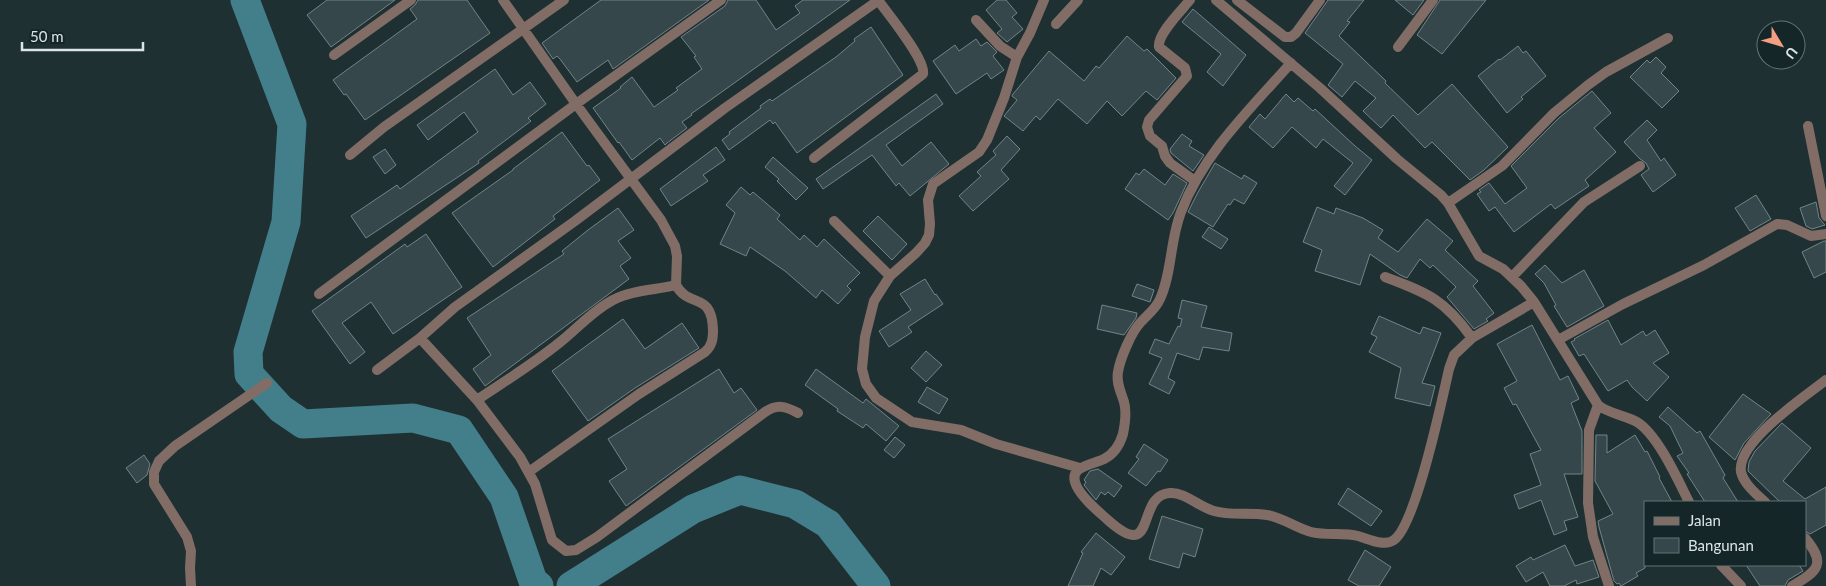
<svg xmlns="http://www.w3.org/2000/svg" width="1826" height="586" viewBox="0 0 1826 586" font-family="Lato,sans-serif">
<rect width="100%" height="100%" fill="#1f3033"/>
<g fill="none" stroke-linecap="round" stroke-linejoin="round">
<path stroke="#437f8a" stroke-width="29" d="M245 0 292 124 286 222 248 352 249 374 281 409 303 424 413 418 459 430 504 497 533 581 539 586
M571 586 693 509 740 490 795 504 828 524 876 586"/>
</g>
<path fill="#35474a" stroke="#718488" d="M327 0H395L331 47 307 15Z
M418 0H467L490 33 365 120 346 94 344 95 333 80 417 19 410 9 415 5Z
M601 0H709L613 69 608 60 577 82 560 59 557 56 553 59 542 43Z
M728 0H756L776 30 800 13 795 6 803 0H850L691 114 692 115 682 122 687 128 667 143 665 145 660 138 632 160 619 142 618 143 593 108 621 88 620 87 632 77 654 107 678 90 676 88 702 69 694 57 696 56 681 37 725 6Z
M997 0H1006L1017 13 1012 17 1023 29 1007 42 997 33 1002 29 986 10Z
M1328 0H1364L1347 21 1350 22 1339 36 1386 81 1385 83 1418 115 1452 84 1508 147 1484 170 1470 180 1432 142 1425 148 1393 115 1381 128 1363 111 1376 98 1355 81 1342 97 1328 85 1343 64 1305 33Z
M1395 0H1424L1413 15Z
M1440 0H1486L1442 54 1417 35Z
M1193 9 1246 55 1223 86 1207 72 1221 54 1182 22Z
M871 27 903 75 797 153 775 122 773 124 770 120 729 150 722 140 730 134 729 132 761 108 760 106 770 99 772 101 836 57 855 41 854 39Z
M1127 36 1144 51 1147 49 1176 78 1157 100 1146 91 1122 116 1107 101 1087 124 1058 99 1040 120 1036 116 1023 131 1004 116 1017 100 1012 96 1013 94 1049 51 1084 81 1096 66 1099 68Z
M976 39 981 46 987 42 997 52 993 56 1004 70 991 79 987 73 956 94 933 61 955 45 959 51Z
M1518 46 1523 53 1526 51 1546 76 1521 97 1523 99 1507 113 1478 76 1499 59 1500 60Z
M1656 57 1666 67 1661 73 1679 91 1662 108 1630 77 1647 60 1650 63Z
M495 69 513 95 530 82 546 104 528 118 531 121 478 161 479 163 366 238 351 216 397 185 400 189 478 132 464 112 428 140 417 125Z
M1592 91 1611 113 1594 128 1616 152 1585 180 1589 186 1555 209 1551 204 1514 232 1495 207 1489 211 1477 194 1481 192 1479 190 1489 183 1505 204 1527 188 1511 166 1559 118Z
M936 94 943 104 886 145 902 166 931 142 949 164 910 196 899 183 896 186 872 155 823 189 816 179Z
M1286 94 1294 102 1298 98 1313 111 1315 109 1355 146 1372 160 1345 195 1334 186 1353 163 1323 139 1316 148 1292 127 1273 148 1249 127 1260 114 1265 119Z
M1647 120 1657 130 1647 140 1661 161 1664 158 1676 175 1653 192 1641 175 1649 169 1646 163 1640 159 1624 142Z
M562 132 587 166 589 165 600 180 553 216 555 219 493 267 452 213 513 170V169Z
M1182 134 1192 141 1189 146 1204 155 1193 171 1171 153 1170 149Z
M1007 136 1020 149 1001 170 1009 179 973 211 959 196 981 176 977 172 996 155 993 151Z
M716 147 725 160 703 175 708 181 671 206 660 189Z
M385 149 396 165 385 174 373 157Z
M773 157 808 188 796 200 777 181 779 179 765 167Z
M1215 163 1242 179 1244 175 1257 183 1244 204 1234 199 1230 205 1228 204 1213 227 1188 212 1197 194Z
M1144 169 1165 185 1173 174 1187 183 1173 213 1168 220 1125 189 1136 173 1139 175Z
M741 187 750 195 753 192 780 215 777 219 800 240 804 235 817 247 824 239 860 273 847 286 851 290 838 304 822 290 816 298 785 271 750 247 746 256 720 244 735 213 726 205Z
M1756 195 1771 219 1750 231 1735 208Z
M1816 202 1819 218 1825 225 1812 229 1806 226 1800 208Z
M1317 207 1334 214 1336 208 1363 218 1383 230 1378 238 1398 252 1427 219 1453 241 1445 250 1478 281 1473 286 1494 313 1486 319 1488 321 1474 329 1447 297 1456 287 1433 265 1430 268 1420 259 1407 278 1400 275 1370 254 1360 285 1315 271 1322 250 1303 242Z
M618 208 634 230 618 241 631 258 620 266 629 279 485 386 473 369 491 355 467 318 564 254 562 251 588 230Z
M878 216 907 244 892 260 863 231Z
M1209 227 1228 239 1221 249 1202 237Z
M426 234 462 287 393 334 371 302 342 323 365 352 350 364 312 311 405 244 407 247Z
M1824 241H1826V272L1814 278 1802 252Z
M1545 265 1562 283 1584 270 1604 306 1567 327 1554 306 1556 305 1544 283 1535 274Z
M925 279 935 295 936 294 943 304 908 327 912 332 889 347 879 331 911 310 900 294Z
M1137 284 1154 290 1150 302 1132 296Z
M1182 300 1207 306 1201 327 1232 333 1229 351 1203 347 1199 360 1177 353 1168 378 1175 382 1169 394 1149 384 1162 358 1149 353 1155 339 1169 344 1178 326 1180 327 1182 319 1178 318Z
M1102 305 1137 313 1136 318 1124 335 1097 329Z
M1379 316 1420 334 1423 327 1441 333 1422 383 1435 386 1430 406 1395 398 1401 368 1369 352 1377 337 1371 334Z
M623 319 645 349 682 323 699 348 635 388 588 421 552 371Z
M1608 320 1621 345 1643 331 1646 336 1655 330 1669 353 1653 363 1669 377 1647 401 1632 387 1627 380 1608 391 1584 354 1579 356 1571 342 1575 340 1574 339Z
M1532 325 1560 380 1568 376 1579 399 1571 403 1582 431V474H1564L1578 517 1564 521 1567 530 1554 535 1541 500 1519 509 1514 495 1541 485 1530 454 1541 450 1516 404 1513 405 1504 388 1517 381 1497 344Z
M926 351 942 365 926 382 911 368Z
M719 369 734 393 741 388 757 410 626 506 609 481 627 469 608 439Z
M816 369 863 403 866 399 899 426 886 441 866 424 863 428 837 411 838 409 805 385Z
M927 387 948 399 939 414 918 402Z
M1743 394 1771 414 1744 443 1735 460 1709 437Z
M1668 407 1697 433 1700 431 1725 475 1723 478 1738 502H1705L1687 474 1689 473 1677 456 1683 453 1670 426 1659 417Z
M1782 423 1811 448 1783 481 1805 499 1826 487V525L1810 534 1805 531V502H1780L1748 471 1749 462 1755 451Z
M1596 435H1607V453L1635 435 1645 452 1647 451 1660 477 1659 478 1672 502H1645V568L1636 573 1638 576 1621 586 1619 583 1617 584 1614 581 1599 527 1598 521 1613 514 1595 481Z
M895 437 905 445 894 458 884 450Z
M1144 444 1168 460 1160 472 1158 471 1146 486 1128 473 1139 459 1136 457Z
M144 455 150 464 147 475 137 483 126 468Z
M1098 469 1122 486 1114 497 1108 492 1105 495 1101 492 1096 500 1084 485 1086 482 1084 480 1090 471Z
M1348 488 1382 511 1371 526 1338 504Z
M1162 516 1203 529 1195 557 1183 553 1179 568 1149 559Z
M1096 533 1125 557 1111 575 1101 568 1093 586H1068L1083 553 1081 552Z
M1565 545 1575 566 1593 560 1599 577 1577 584 1576 580 1564 586H1550L1543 572 1526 582 1516 566 1531 557 1533 560Z
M1365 550 1391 567 1379 586H1359L1348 580Z
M1746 565H1799L1803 571 1788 580 1785 586H1760Z"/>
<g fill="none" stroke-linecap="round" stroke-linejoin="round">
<path stroke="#826d66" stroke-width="10" d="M503 0 576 104 661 220 675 246 677 256 676 285C689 309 712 291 713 330 713 339 712 346 705 352L639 394 530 471
M1044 0 1030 33 1017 57 1004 98 987 140 979 152 933 184 928 200 930 224 929 235 925 243 916 253 890 276 874 301 865 337 862 369 866 384 876 398 912 422 961 430 996 444 1080 468
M1190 0C1182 10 1157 34 1159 47L1185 68 1187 76 1149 120 1147 127 1150 136 1162 146 1165 156 1170 163 1195 181
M1216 0 1320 88 1397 159 1441 195 1448 203 1479 256 1503 269 1521 286 1534 302 1598 405C1609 414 1625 415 1637 422 1658 435 1678 480 1689 502
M1237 0 1285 37H1291L1296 33 1320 0
M976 20 1000 46 1017 57
M1056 24 1078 0
M1398 47 1433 0
M334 55 411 0
M1291 63C1250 109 1203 154 1181 212 1170 240 1172 273 1160 299 1156 309 1146 316 1140 323 1131 333 1120 359 1118 372 1116 383 1121 392 1124 402 1127 412 1125 424 1123 434 1120 444 1114 454 1104 459 1092 465 1066 466 1077 487 1084 500 1098 511 1109 521 1158 564 1135 495 1170 493 1185 492 1199 507 1214 511 1231 516 1249 512 1267 515 1282 517 1296 528 1311 532 1327 536 1343 532 1358 536 1369 539 1384 547 1394 540 1416 524 1442 400 1449 369L1454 355 1472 338 1534 302
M1808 126 1826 216
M350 155 384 127 564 0
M814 158 923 74C926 60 888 14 878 0
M1448 203 1502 166 1554 113 1588 85 1606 72 1668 38
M834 221 890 276
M1385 277C1428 293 1445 300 1472 338
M1512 277 1584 202 1640 166
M319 294 576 104 721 0
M420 338 477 400 520 457 535 484 552 540 566 551 576 550 597 537 765 412C777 404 785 406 798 413
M1558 340 1623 304 1704 265 1777 224 1787 225 1811 236 1826 234
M377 370 420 338 455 307 575 221 725 108 879 0
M477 400C505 381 533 364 559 343 577 329 592 311 613 300 632 290 656 290 676 285
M1598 405 1589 430 1588 503 1593 537 1609 586
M1765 502C1756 494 1744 484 1741 472 1736 442 1806 396 1826 380
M1721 565 1741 586
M191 586 190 568 191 551 187 537 154 484V472L159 461 175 446 267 383
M1792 586C1819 571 1826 563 1805 538"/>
</g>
<rect x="1644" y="501" width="162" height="65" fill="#152629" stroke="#647275"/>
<rect x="1654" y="517" width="25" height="8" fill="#826d66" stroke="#647275"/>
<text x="1688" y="526" font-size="15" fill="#dbe5e7">Jalan</text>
<rect x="1654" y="538" width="25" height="15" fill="#35474a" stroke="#647275"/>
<text x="1688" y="551" font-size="15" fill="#dbe5e7">Bangunan</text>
<g transform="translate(1781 45) rotate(128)"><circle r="24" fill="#152629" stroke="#647275"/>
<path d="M0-4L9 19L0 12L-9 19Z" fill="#f39f82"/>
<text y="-8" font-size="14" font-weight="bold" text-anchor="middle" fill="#dbe5e7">U</text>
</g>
<path d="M22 42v8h121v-8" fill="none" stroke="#dbe5e7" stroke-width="2.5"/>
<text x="30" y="42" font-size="15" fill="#dbe5e7" stroke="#152629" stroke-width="4" paint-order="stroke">50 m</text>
</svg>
